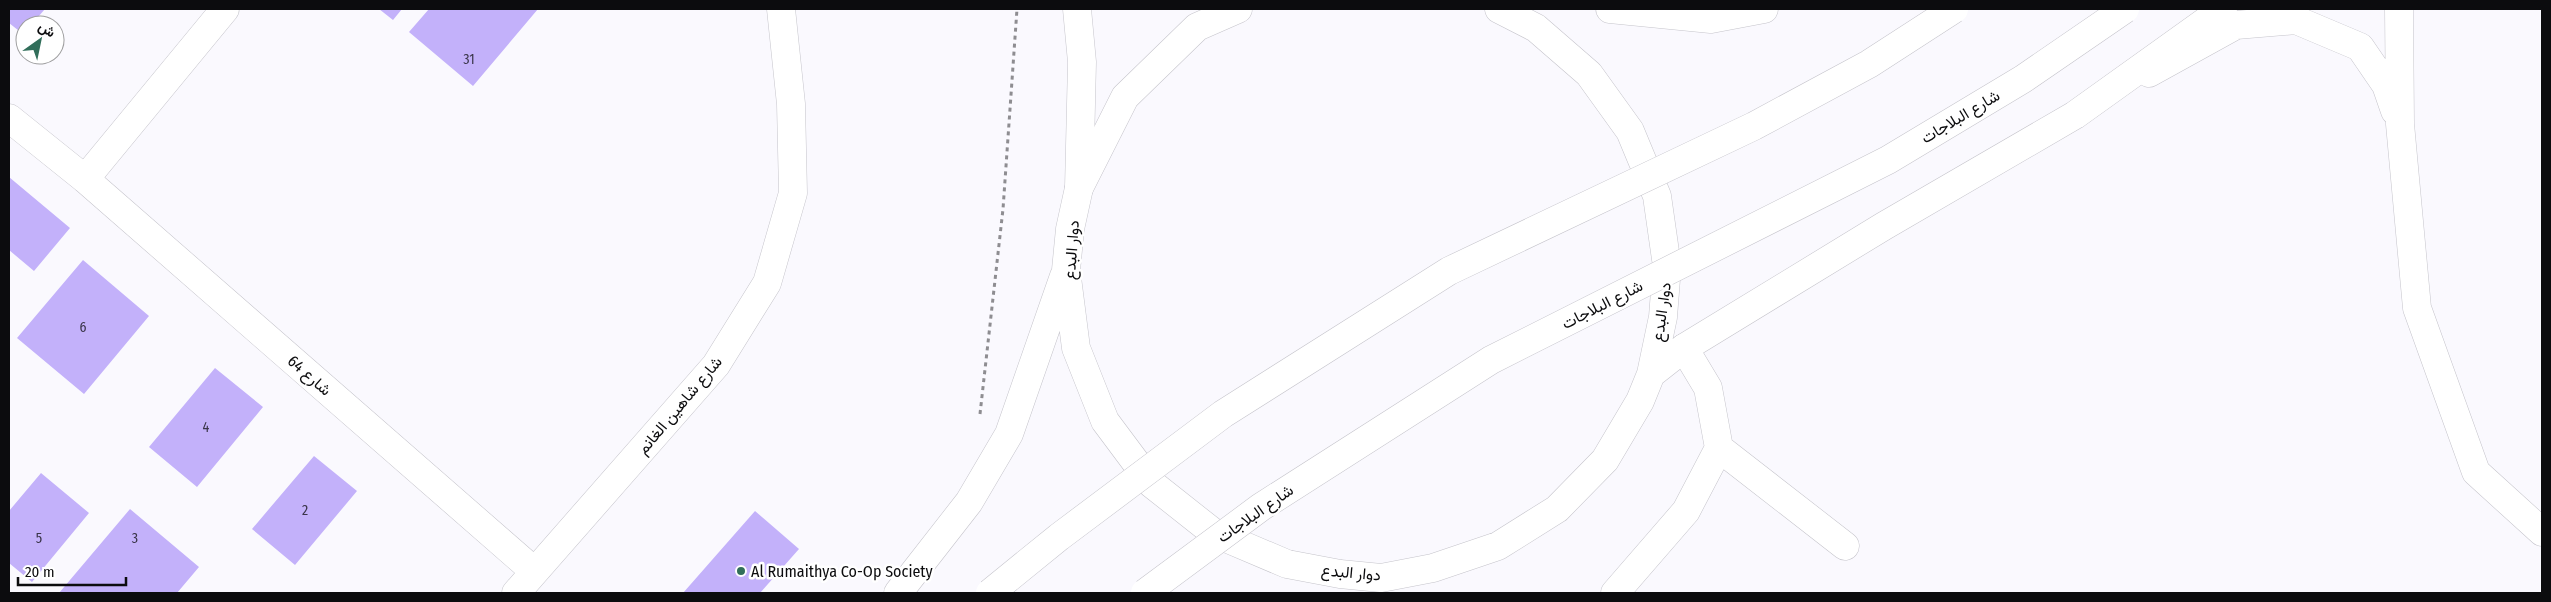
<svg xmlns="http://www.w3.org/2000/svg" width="2551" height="602" viewBox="0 0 2551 602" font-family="'Fira Sans Condensed',Vazirmatn,sans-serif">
<rect width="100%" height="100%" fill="#faf9fe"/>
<path fill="#c3b1fa" d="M9 9H45L31 25H25L23 34 9 23Z
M379 9H402L393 20Z
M429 9H538L473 86 409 32Z
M9 177 70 228 34 271 9 250Z
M83 260 149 316 84 394 17 338Z
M215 368 263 407 197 487 149 447Z
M314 456 357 491 295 565 252 529Z
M41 473 89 513 32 582 9 563V511Z
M130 509 199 567 177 593H59Z
M755 511 799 549 760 593H683Z"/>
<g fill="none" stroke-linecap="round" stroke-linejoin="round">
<g stroke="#c5c4cb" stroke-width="29">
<path id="minor" d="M2399 9 2400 124 2417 308 2476 472 2542 532
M2149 73 2236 25 2296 20 2360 47 2386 85 2395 111
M9 118 85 179 534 571
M85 179 225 9
M1719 448 1845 546
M516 593 716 365 767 283 793 193 791 104 781 9
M1615 593 1686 511 1719 448 1708 388 1684 348"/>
</g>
<g stroke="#c5c4cb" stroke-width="29">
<path id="major" d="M1238 9 1197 27 1125 97 1079 188 1070 229 1066 270 1076 348 1105 421 1152 484 1214 533 1287 564 1340 574 1381 578 1433 568 1498 546 1557 509 1605 460 1640 401 1651 374 1663 317 1667 266 1657 196 1630 131 1589 74 1536 28 1499 9
M1610 9 1711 19 1764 9
M1651 374 1684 348 1884 226 2075 115 2223 9
M898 593 969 502 1009 434 1064 276"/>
</g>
<g stroke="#c5c4cb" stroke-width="29">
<path id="highway" d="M1077 9 1082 62 1079 188"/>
</g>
<path stroke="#8e8d91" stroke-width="3" stroke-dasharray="4 4" stroke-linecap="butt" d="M980 414 1003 209 1017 9"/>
<use href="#minor" stroke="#fff" stroke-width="28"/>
<use href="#major" stroke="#fff" stroke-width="28"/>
<use href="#highway" stroke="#fff" stroke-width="28"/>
<g stroke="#c5c4cb" stroke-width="29" stroke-linecap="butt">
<path id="major-bridge" d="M990 593 1059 537 1223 414 1449 271 1754 126 1869 64 1954 9
M1145 593 1261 507 1491 360 1888 160 2023 79 2125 9"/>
</g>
<use href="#major-bridge" stroke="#fff" stroke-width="28"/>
</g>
<circle fill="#316e5a" stroke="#fff" stroke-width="2" cx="741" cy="571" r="5"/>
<g text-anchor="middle" stroke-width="5" stroke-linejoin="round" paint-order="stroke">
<g font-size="14" fill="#3a3549">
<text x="469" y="64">31</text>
<text x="83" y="332">6</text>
<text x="206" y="432">4</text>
<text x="305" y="515">2</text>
<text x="39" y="543">5</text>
<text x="135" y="543">3</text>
</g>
<g font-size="16" fill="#0c0c0e" stroke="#fff">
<text transform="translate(1960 116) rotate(-31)" y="6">شارع البلاجات</text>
<text transform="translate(1071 250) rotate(-86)" y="6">دوار البدع</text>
<text transform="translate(1602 304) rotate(-27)" y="6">شارع البلاجات</text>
<text transform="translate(1661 312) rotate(-82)" y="6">دوار البدع</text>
<text transform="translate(310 375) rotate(41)" y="6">شارع 64</text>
<text transform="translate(679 405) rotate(-50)" y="6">شارع شاهين الغانم</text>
<text transform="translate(1255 513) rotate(-35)" y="6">شارع البلاجات</text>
<text transform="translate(1351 572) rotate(5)" y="6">دوار البدع</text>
</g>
<g font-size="16" fill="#0c0c0e" stroke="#fff" text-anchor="start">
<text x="751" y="577">Al Rumaithya Co-Op Society</text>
</g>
</g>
<rect width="2551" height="602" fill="none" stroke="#0c0c0e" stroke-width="20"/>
<g transform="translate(40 40) rotate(33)"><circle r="24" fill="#ffffff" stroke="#9e9e9f"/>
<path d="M0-4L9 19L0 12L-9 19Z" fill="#316e5a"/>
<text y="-8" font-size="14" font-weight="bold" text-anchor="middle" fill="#0c0c0e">ش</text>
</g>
<path d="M18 577v8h108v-8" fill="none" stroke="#0c0c0e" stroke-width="2.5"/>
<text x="25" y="577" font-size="15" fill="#0c0c0e" stroke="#ffffff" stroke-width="4" paint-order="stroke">20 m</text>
</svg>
